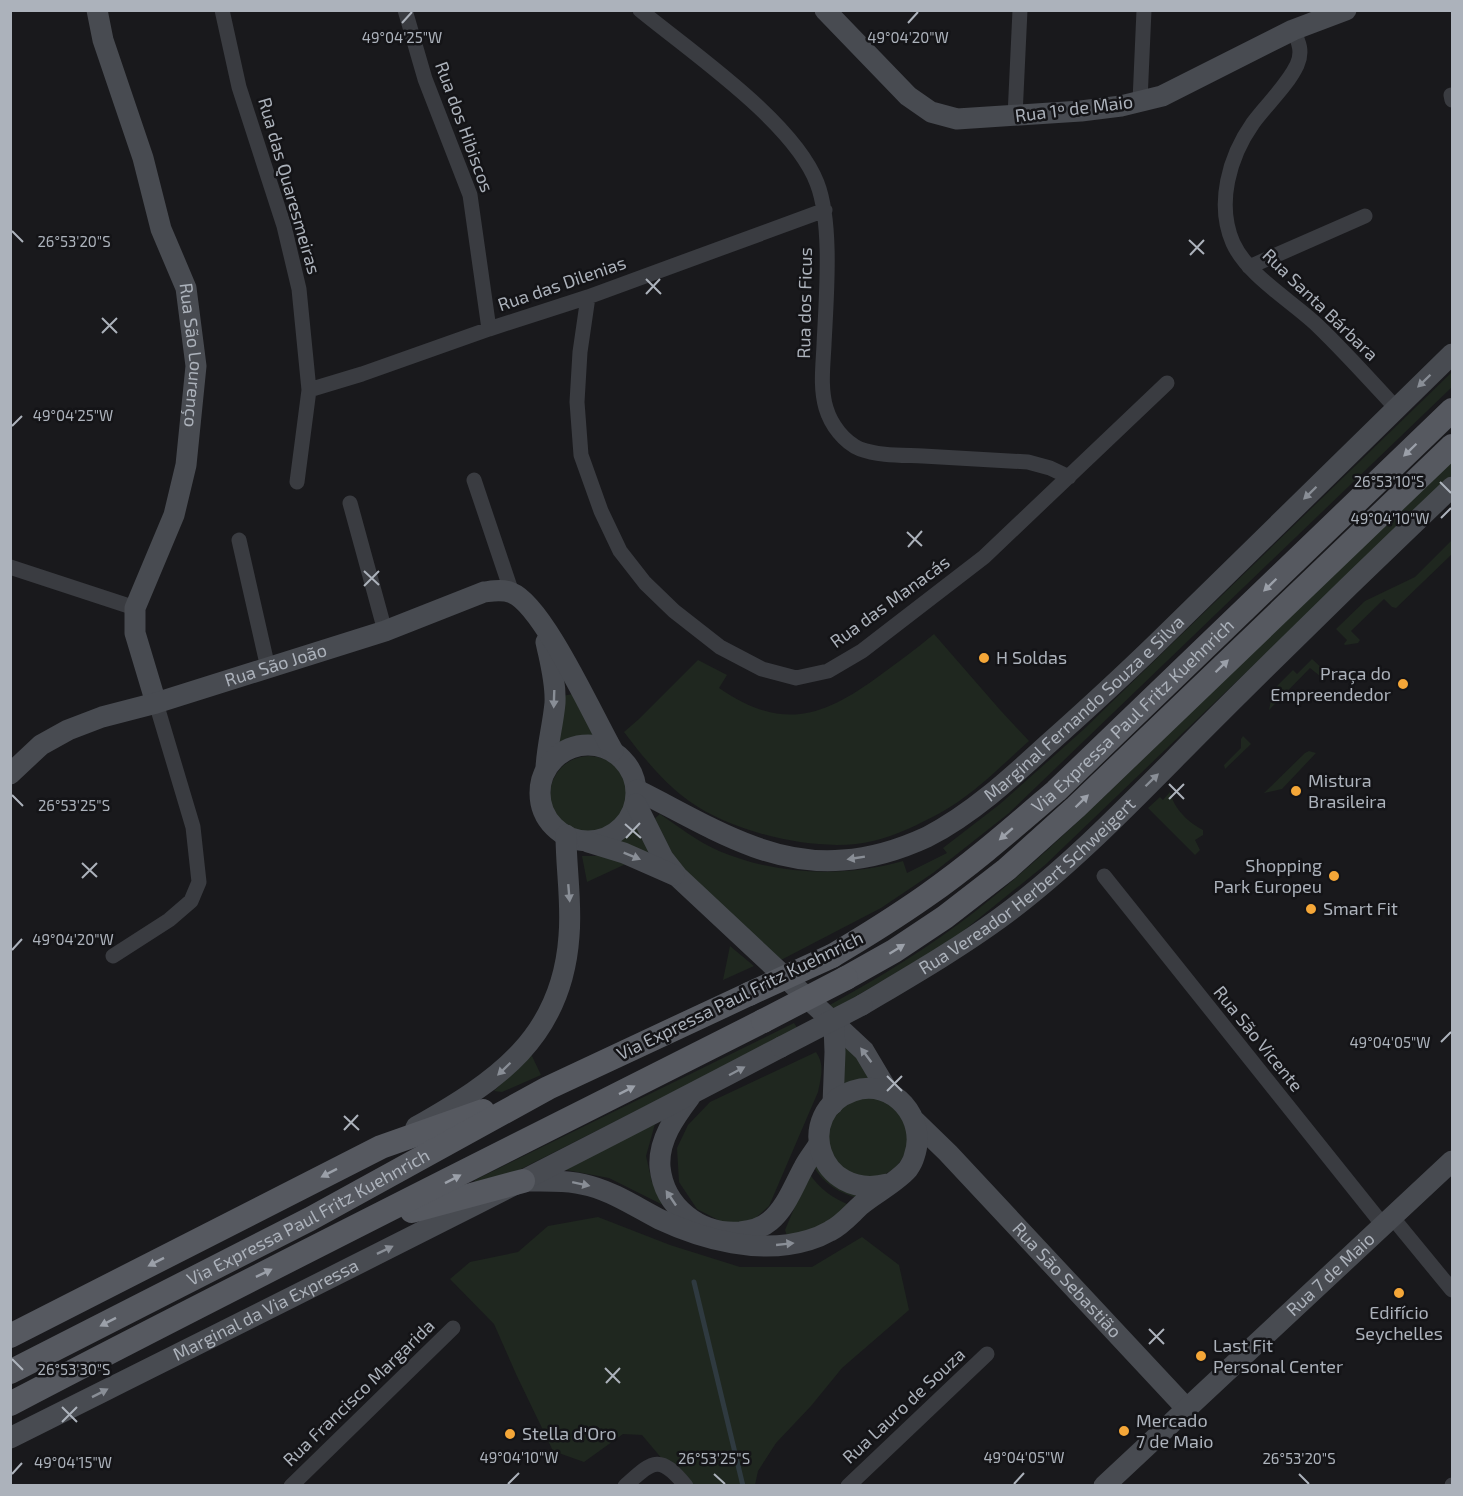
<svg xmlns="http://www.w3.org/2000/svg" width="1463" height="1496" viewBox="0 0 1463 1496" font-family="'Exo 2',sans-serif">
<rect width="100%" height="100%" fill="#19191c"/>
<path fill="#1f271f" d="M1452 372V387L1009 813 933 873 881 908 781 960 685 878 654 819 660 814C679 827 698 842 719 851 776 875 844 878 903 861L907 873 947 853 943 848 1000 804 1083 730Z
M1452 461V475L1045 865 952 940 831 1011 828 1006C880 977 930 947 977 910 1051 851 1118 783 1187 716 1276 631 1364 546 1452 461Z
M1452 540V554L1396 608 1392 607 1384 599 1351 631 1360 640 1358 643 1345 645 1344 644 1347 640 1336 629 1365 601 1415 577Z
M934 634 1001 711 1029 741C1001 766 973 795 940 813 919 824 896 836 873 841 821 854 733 833 689 801 664 783 643 757 624 732L639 719 698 660 727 675 719 688C779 729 818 720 875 679 895 664 915 650 934 634Z
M1312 659 1326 672 1325 680 1310 668 1269 710 1273 690 1293 670 1297 674Z
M573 694 595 735 571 738 555 746 562 696Z
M1243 736 1251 744 1225 769 1224 765 1241 748V739Z
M1309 751 1316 753 1282 789 1264 793 1305 753Z
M550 795a39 39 0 1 1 78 0a39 39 0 1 1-78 0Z
M1170 792C1174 809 1189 823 1203 830V835L1195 840 1200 850 1195 855 1148 808 1160 797 1163 800Z
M635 819 654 856 613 840 629 827Z
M582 856H599L630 862 587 882Z
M730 946 754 966 723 980Z
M794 1023 798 1029 517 1171 474 1182 475 1180Z
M842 1041 877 1081 844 1085Z
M816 1052C825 1065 821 1077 818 1092L769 1206 751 1222 724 1223 697 1209 679 1182 677 1148 688 1125 710 1102Z
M531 1054 541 1075 502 1092 494 1091Z
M828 1138a40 40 0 1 1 80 0a40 40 0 1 1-80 0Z
M655 1124 646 1156 652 1182 669 1208 609 1178 561 1169Z
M817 1158 859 1193 860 1199C839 1193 824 1184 813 1166Z
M809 1173C820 1190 834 1199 852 1206L820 1230 787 1236 785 1230Z
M598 1217 670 1245 740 1267H812L862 1237 899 1265 909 1310 842 1368 811 1406 776 1443 758 1471 755 1485H684L642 1435 623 1434 584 1462 553 1451 516 1374 494 1324 450 1279 470 1262 518 1252 548 1226Z"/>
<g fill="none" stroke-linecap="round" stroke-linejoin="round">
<path stroke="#2f3a40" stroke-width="5" d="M694 1282 743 1486"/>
<path stroke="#3a3c41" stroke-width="15" d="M222 10 239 87 284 226 299 289 309 390 297 482
M405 10 425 79 470 195 489 329
M640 10C691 52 794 122 817 183 833 224 826 300 824 345 823 366 820 388 826 408 831 425 844 442 860 449 879 456 904 455 923 456 958 458 993 460 1028 462L1050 468 1069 477
M1293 30C1299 42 1303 52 1297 65 1287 86 1267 104 1253 123 1229 157 1216 204 1233 243 1248 276 1292 301 1318 326 1345 352 1370 380 1396 408
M1451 95 1452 100
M1140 101 1144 10
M1015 116 1020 10
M1249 267 1365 216
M588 297 580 352 577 402 581 455 601 511 620 551 645 583 674 611 720 647 762 669 796 678 828 671 862 651 984 557 1167 383
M309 390 362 374 489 329 588 297 825 210
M474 480 512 593
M350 503 385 631
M239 540 268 668
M10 567 135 608
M1104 876 1383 1225
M113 956 169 920 191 901 199 882 193 827 156 703
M1392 1217 1452 1290
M291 1486 453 1328
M625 1486C653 1461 659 1453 686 1486
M848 1486 987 1354
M1452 1486V1485"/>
<g stroke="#484b51" stroke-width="21">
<path id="s1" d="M97 10 103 40 143 158 161 229 186 288 196 366 186 465 174 515 135 608V633L156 703"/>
<path d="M825 10 908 96 931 112 957 119 1081 111 1121 106 1162 96 1293 30 1346 10"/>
<path d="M546 642C550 661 556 682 555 703 553 725 547 746 546 768"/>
<circle cx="588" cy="793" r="48"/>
<path id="s2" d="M10 774 41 745 68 730 102 717 156 703 385 631 484 592C493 591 503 589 512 593 543 605 594 718 613 751"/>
<path id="s3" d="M637 790C702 822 767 867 843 860 872 858 901 849 927 837 972 814 1012 777 1049 743 1086 710 1123 676 1158 642 1256 545 1354 449 1452 354"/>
<path d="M636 804 663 858 678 877 864 1051 889 1093"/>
<path d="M588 842 624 853 674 875"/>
<path id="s4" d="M862 1005C909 977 956 950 1000 918 1073 865 1142 791 1206 727 1287 646 1369 566 1452 487"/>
<path d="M690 1097C675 1117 658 1140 660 1167 664 1207 700 1235 740 1232 750 1231 762 1228 770 1221 786 1208 794 1185 804 1167 808 1159 814 1152 819 1144"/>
<path d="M833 1104 835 1052 834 1025"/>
<path id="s5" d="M915 1121 948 1153 1187 1409"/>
<path d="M416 1127C497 1081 562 1038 569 936 572 902 566 869 566 835"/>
<path d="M527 1181C548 1181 569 1180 590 1186 615 1193 636 1207 659 1219 704 1240 760 1255 809 1240 816 1238 823 1235 830 1231 842 1225 851 1214 861 1205 874 1194 897 1182 908 1169 910 1166 913 1161 914 1157 928 1119 893 1077 853 1091 793 1112 817 1202 888 1184"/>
<path id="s6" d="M10 1438C268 1309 526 1181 781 1047"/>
<path id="s7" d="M1104 1486 1452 1161"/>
</g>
<g stroke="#565960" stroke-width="24">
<path id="s8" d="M832 956C864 937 896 917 926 896 972 864 1014 827 1056 791L1452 410"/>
<path d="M846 978 894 951 945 917 1007 869 1076 807 1452 446"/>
<path d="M412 1211 523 1181"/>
<path d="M10 1336 381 1147 483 1111"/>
<path id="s9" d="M10 1372 310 1219 548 1088 749 994"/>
<path d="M10 1404C260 1273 512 1148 763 1021"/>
</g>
<path stroke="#484b51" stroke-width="21" d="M781 1047 862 1005"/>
<path stroke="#565960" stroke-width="24" d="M749 994 832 956
M763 1021 846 978"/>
</g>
<defs><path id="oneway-solid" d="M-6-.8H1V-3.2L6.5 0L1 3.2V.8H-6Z" transform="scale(1.5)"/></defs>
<g fill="#898e96">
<use href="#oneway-solid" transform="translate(1424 381) rotate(136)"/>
<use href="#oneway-solid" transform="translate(1310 493) rotate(136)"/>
<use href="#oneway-solid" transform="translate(554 699) rotate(92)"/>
<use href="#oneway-solid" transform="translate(1152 780) rotate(-44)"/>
<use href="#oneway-solid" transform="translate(632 856) rotate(22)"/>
<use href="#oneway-solid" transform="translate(856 858) rotate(171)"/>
<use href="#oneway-solid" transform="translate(569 893) rotate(85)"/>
<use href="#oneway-solid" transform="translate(866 1055) rotate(-127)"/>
<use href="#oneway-solid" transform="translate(504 1069) rotate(136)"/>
<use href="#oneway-solid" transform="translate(737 1071) rotate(-28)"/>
<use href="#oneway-solid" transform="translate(581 1184) rotate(12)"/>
<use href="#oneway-solid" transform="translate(671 1198) rotate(-124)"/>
<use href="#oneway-solid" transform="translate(785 1244) rotate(-6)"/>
<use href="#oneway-solid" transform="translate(385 1250) rotate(-26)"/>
<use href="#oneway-solid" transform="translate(100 1393) rotate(-27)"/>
</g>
<g fill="#9ba0a9">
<use href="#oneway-solid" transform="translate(1410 450) rotate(136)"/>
<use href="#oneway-solid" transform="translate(1270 585) rotate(136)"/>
<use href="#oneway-solid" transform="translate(1222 666) rotate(-44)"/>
<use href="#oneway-solid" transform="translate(1082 801) rotate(-44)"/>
<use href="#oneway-solid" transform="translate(1006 834) rotate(139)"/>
<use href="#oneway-solid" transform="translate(897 949) rotate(-32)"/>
<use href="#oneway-solid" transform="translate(627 1090) rotate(-27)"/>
<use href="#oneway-solid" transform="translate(329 1173) rotate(153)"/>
<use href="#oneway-solid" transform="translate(453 1179) rotate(-27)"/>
<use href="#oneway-solid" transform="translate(156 1262) rotate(153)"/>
<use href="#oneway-solid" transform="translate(264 1273) rotate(-26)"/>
<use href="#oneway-solid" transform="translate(108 1322) rotate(153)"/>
</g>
<path fill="none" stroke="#acb2bb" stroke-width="2" d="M402 23 412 12M908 23 918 12M12 231 23 242M1189 240 1204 254M1190 255 1204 240M646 279 661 294M646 294 660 279M102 318 117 333M102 333 117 318M12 426 22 416M1440 482 1451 493M1441 518 1451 508M907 532 922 546M908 547 922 531M364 571 379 585M364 586 379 571M1169 784 1184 799M12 795 23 806M1169 799 1184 784M625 824 641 838M626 838 640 823M82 863 97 877M82 878 97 863M12 950 22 939M1441 1042 1451 1032M887 1076 902 1091M887 1091 902 1076M344 1116 359 1130M344 1130 358 1115M1149 1329 1164 1344M1149 1344 1164 1329M12 1359 23 1370M605 1368 620 1383M606 1383 620 1368M62 1407 77 1422M62 1422 77 1407M12 1474 22 1463M714 1474 725 1484M1299 1474 1309 1484M508 1484 519 1473M1014 1484 1024 1473"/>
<g fill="#f5a738" stroke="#141417" stroke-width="2">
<circle cx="984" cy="658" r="6"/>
<circle cx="1403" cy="684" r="6"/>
<circle cx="1296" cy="791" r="6"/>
<circle cx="1334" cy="876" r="6"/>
<circle cx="1311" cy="909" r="6"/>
<circle cx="1399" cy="1293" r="6"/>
<circle cx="1201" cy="1356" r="6"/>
<circle cx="1124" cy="1431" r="6"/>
<circle cx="510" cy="1434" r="6"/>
</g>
<g text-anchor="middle" stroke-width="5" stroke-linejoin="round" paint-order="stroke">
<g font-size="18" fill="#acb2bb" stroke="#141417">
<text transform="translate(1074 109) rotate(-7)" y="6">Rua 1º de Maio</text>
<text transform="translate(464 127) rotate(70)" y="6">Rua dos Hibiscos</text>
<text transform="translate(289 186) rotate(74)" y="6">Rua das Quaresmeiras</text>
<text transform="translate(562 284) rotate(-19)" y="6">Rua das Dilenias</text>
<text transform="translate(805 303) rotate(-89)" y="6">Rua dos Ficus</text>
<text transform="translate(1320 305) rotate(44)" y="6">Rua Santa Bárbara</text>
<text dy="6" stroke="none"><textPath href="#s1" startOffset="360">Rua São Lourenço</textPath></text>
<text transform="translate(890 602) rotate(-36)" y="6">Rua das Manacás</text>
<text dy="6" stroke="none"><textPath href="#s2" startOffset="291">Rua São João</textPath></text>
<text dy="6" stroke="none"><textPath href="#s3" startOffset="512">Marginal Fernando Souza e Silva</textPath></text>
<text dy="6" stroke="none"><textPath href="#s8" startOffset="386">Via Expressa Paul Fritz Kuehnrich</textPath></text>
<text dy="6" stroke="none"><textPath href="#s4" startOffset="204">Rua Vereador Herbert Schweigert</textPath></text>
<text transform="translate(740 996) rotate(-26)" y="6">Via Expressa Paul Fritz Kuehnrich</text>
<text transform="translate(1258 1039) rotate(51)" y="6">Rua São Vicente</text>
<text dy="6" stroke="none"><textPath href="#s9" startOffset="336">Via Expressa Paul Fritz Kuehnrich</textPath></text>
<text dy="6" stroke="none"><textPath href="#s7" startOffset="310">Rua 7 de Maio</textPath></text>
<text dy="6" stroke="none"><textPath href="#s5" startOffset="220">Rua São Sebastião</textPath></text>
<text dy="6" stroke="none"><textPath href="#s6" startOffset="286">Marginal da Via Expressa</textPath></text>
<text transform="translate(359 1393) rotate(-44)" y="6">Rua Francisco Margarida</text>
<text transform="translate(904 1406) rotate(-43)" y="6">Rua Lauro de Souza</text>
</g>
<g font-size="18" fill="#acb2bb" stroke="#141417" text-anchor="start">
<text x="996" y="664">H Soldas</text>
<text x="1391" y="680" text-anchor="end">Praça do<tspan x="1391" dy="21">Empreendedor</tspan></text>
<text x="1308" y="787">Mistura<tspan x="1308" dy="21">Brasileira</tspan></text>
<text x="1322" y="872" text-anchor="end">Shopping<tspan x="1322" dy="21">Park Europeu</tspan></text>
<text x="1323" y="915">Smart Fit</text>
<text x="1399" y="1319" text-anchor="middle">Edifício<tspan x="1399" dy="21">Seychelles</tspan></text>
<text x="1213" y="1352">Last Fit<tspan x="1213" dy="21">Personal Center</tspan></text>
<text x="1136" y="1427">Mercado<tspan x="1136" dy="21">7 de Maio</tspan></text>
<text x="522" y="1440">Stella d'Oro</text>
</g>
</g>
<g font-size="15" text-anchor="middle" fill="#acb2bb" stroke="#141417" stroke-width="5" stroke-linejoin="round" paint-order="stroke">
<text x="402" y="43">49°04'25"W</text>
<text x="908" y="43">49°04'20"W</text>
<text x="74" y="247">26°53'20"S</text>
<text x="73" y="421">49°04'25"W</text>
<text x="1389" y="487">26°53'10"S</text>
<text x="1390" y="524">49°04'10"W</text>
<text x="74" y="811">26°53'25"S</text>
<text x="73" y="945">49°04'20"W</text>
<text x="1390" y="1048">49°04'05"W</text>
<text x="74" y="1375">26°53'30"S</text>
<text x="519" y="1463">49°04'10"W</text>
<text x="1024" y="1463">49°04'05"W</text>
<text x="714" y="1464">26°53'25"S</text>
<text x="1299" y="1464">26°53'20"S</text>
<text x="73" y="1468">49°04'15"W</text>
</g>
<rect width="1463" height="1496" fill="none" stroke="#acb2bb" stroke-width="24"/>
</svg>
